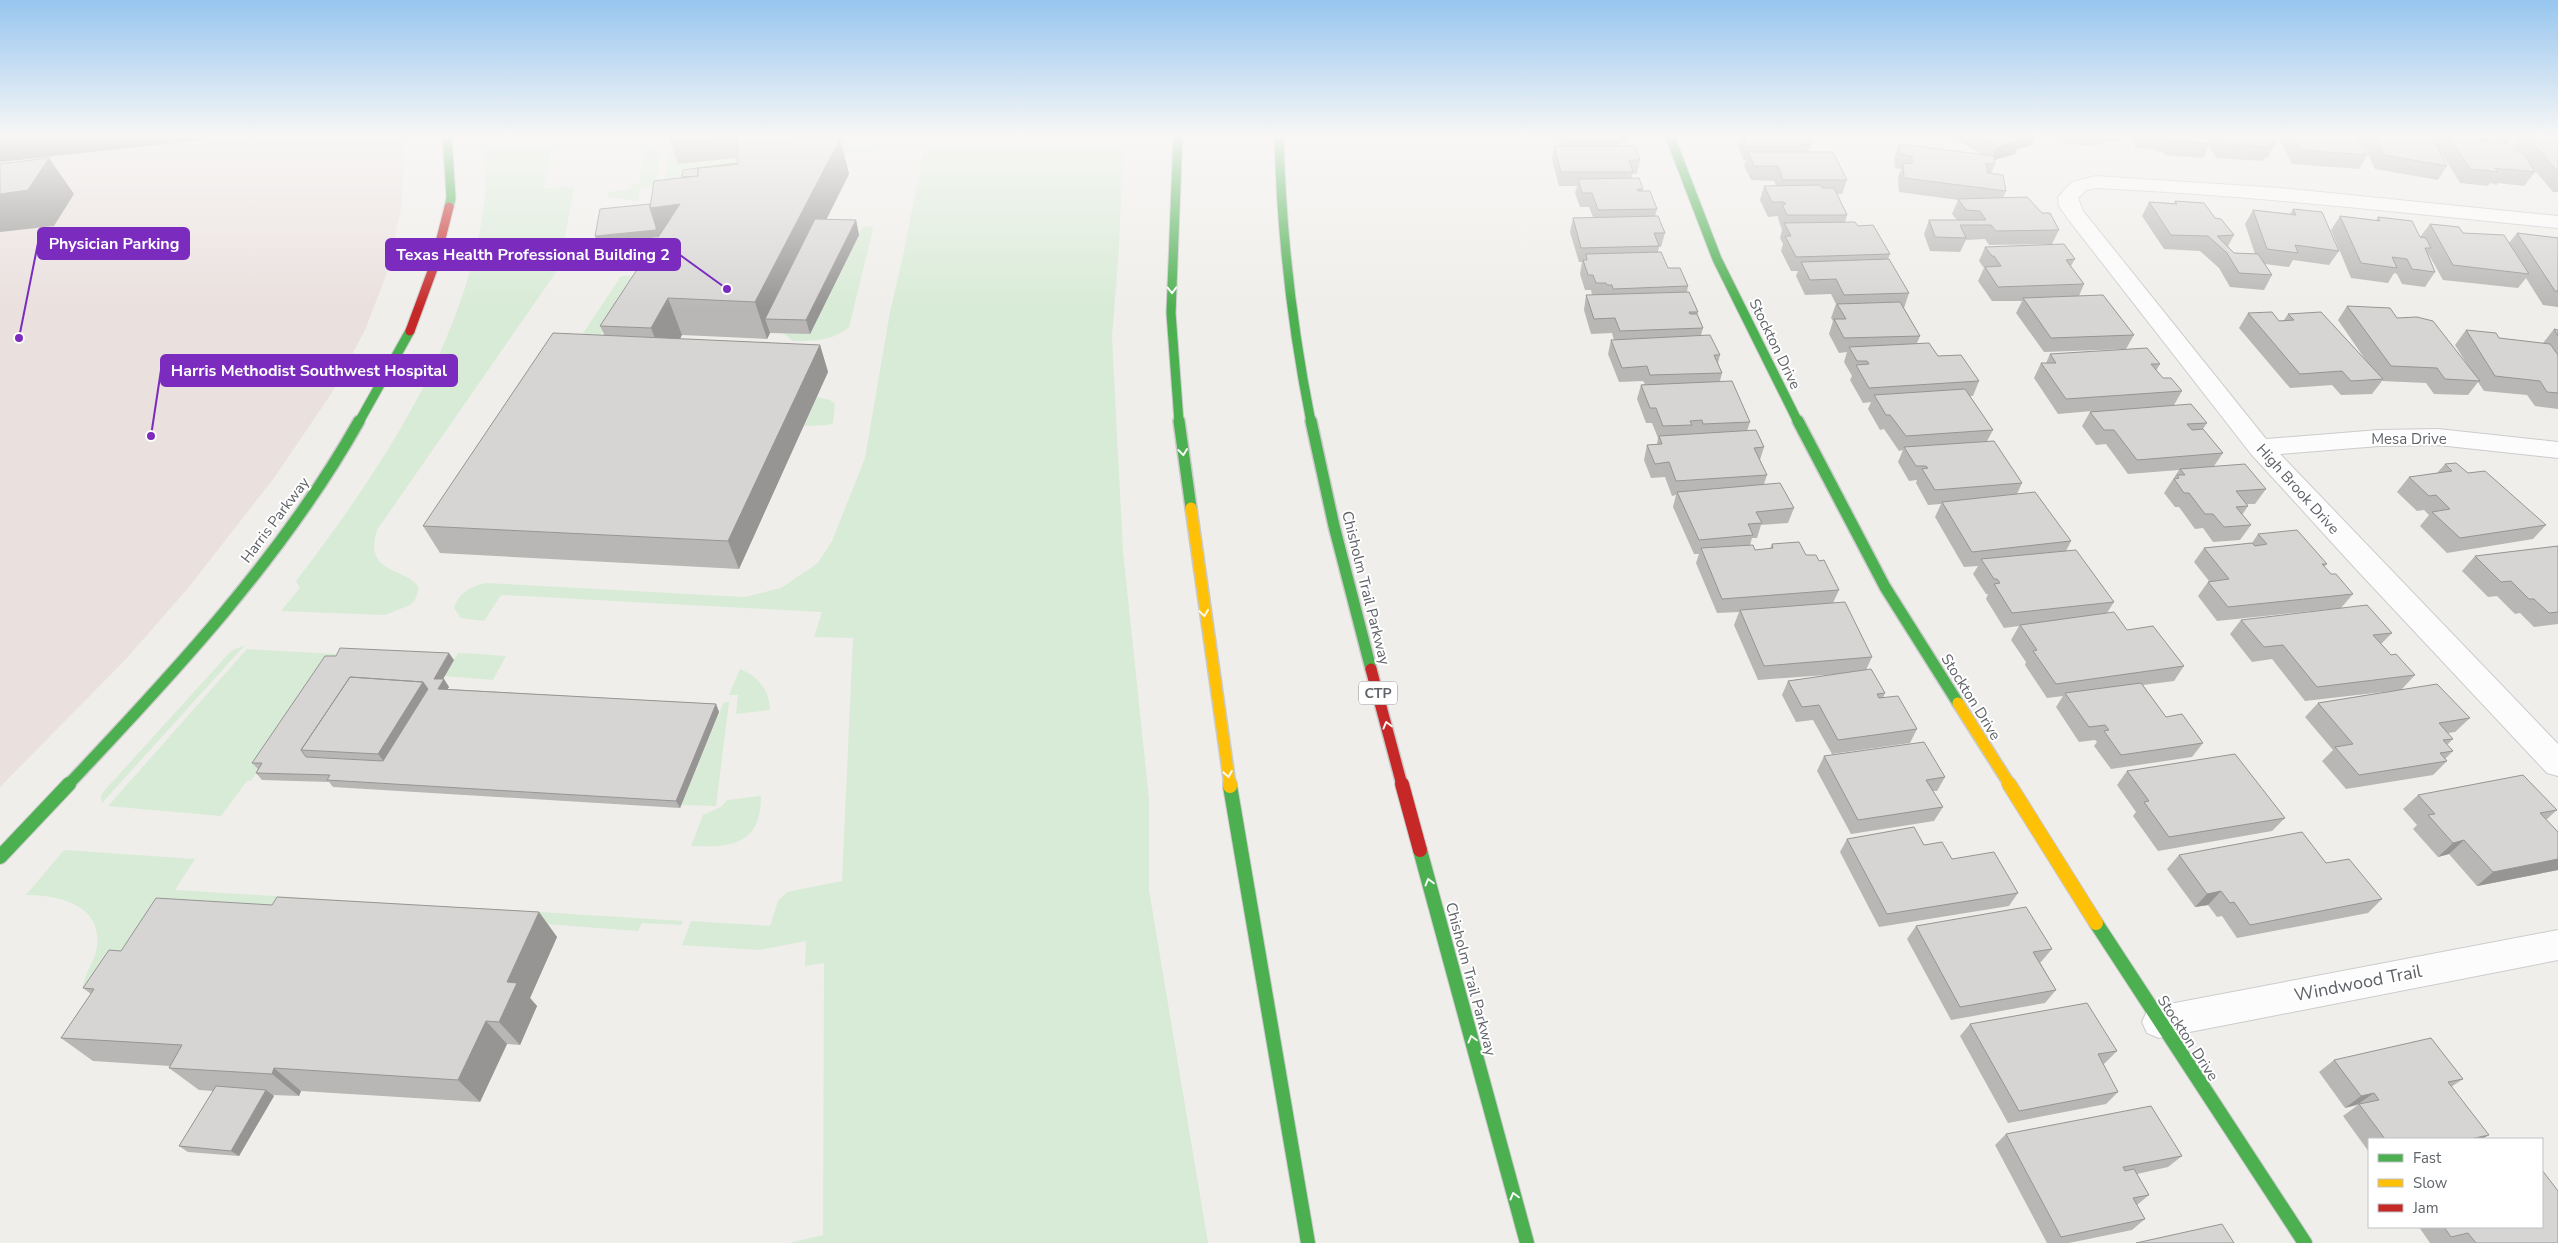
<svg xmlns="http://www.w3.org/2000/svg" width="2558" height="1243" viewBox="0 0 2558 1243" font-family="'Nunito Sans',sans-serif">
<rect width="100%" height="100%" fill="#efeeea"/>
<path fill="#eae0de" d="M0 134H406L401 208 388 270 365 330 331 394 274 478 188 588 126 659 0 787Z"/>
<path fill="#d8ebd6" d="M494 134H583L580 144 552 148 544 188 569 186 574 188 559 268 377 530C363 576 406 566 419 588L415 600 410 605 385 615 281 611 300 588 296 581C380 471 464 346 484 206 487 186 485 165 484 146Z
M646 134H661L656 186 640 188 638 201 607 197 609 192 630 189 632 184 639 183Z
M669 134H681L715 161 752 157 663 198Z
M921 134H1124L1119 248 1112 337 1123 551 1149 799V890L1208 1243H789L823 1235 824 963 805 966 806 941 759 950 682 945 691 921 770 926 778 901 787 892 842 881 853 638 814 637 822 612 501 595 484 621 461 618 454 608C459 592 472 586 486 583L745 597 781 588 818 563 832 541 865 458 890 312 903 256 925 144Z
M882 135 881 142 875 149 867 152 837 155 841 146 869 139V136Z
M862 227 871 226 873 229 849 327C833 341 814 341 793 341L784 334 859 235Z
M649 247 647 261 641 271 593 268C602 257 635 249 649 247Z
M621 276H638L600 336 582 335Z
M817 397 830 400 835 404 833 423 828 425 804 426Z
M245 645 102 803 101 796 104 791 231 651Z
M247 649 337 654 251 781H247L221 816 108 806Z
M458 653H464L506 656 493 680 444 676Z
M740 669C758 676 770 691 770 710L736 714 738 695H729Z
M724 702H729L716 806 681 805Z
M761 796C761 844 733 848 691 846L703 815 721 807 727 800Z
M64 850 195 859 175 890 422 905 417 914 111 990 83 988C83 977 93 963 96 952 106 906 61 895 26 895Z
M458 907 683 921 681 925 642 923 638 931 453 917Z"/>
<g fill="none" stroke-linecap="round" stroke-linejoin="round">
<g stroke="#cbcccc" stroke-width="2">
<path id="street" d="M2096 176 2280 188 2558 216V228C2404 213 2251 195 2096 188L2086 190 2078 198 2083 211 2266 439 2379 430 2438 429 2558 442V458L2438 445 2379 446 2280 454 2558 744V776L2547 773 2355 568 2251 454 2068 219 2059 206 2058 197 2072 182Z
M2558 930V960L2159 1038 2147 1033 2142 1022 2147 1011 2159 1006Z"/>
</g>
<g stroke="#cacacb" stroke-width="11">
<path id="fast-far2" d="M447 134 451 198 449 207
M1178 134 1171 313 1179 422
M1279 134C1281 232 1292 327 1311 422
M1669 134 1717 259 1798 422
M359 422 410 331"/>
</g>
<g stroke="#cacacb" stroke-width="14">
<path id="fast-far1" d="M1179 421 1191 508
M1311 421 1334 526 1371 669
M1798 421 1885 587 1958 703
M68 785C173 674 284 555 359 421"/>
</g>
<g stroke="#cacacb" stroke-width="16">
<path id="fast" d="M1230 786 1308 1243
M1420 850 1527 1243
M0 857 69 784
M2096 923 2305 1243"/>
</g>
<g stroke="#cacacb" stroke-width="14">
<path id="slow-far1" d="M1191 508 1230 785
M1958 703 2010 785"/>
</g>
<g stroke="#cacacb" stroke-width="16">
<path id="slow" d="M1230 784V786
M2009 784 2096 923"/>
</g>
<g stroke="#cacacb" stroke-width="11">
<path id="jam-far2" d="M410 331 434 266 449 207"/>
</g>
<g stroke="#cacacb" stroke-width="14">
<path id="jam-far1" d="M1371 669 1402 785"/>
</g>
<g stroke="#cacacb" stroke-width="16">
<path id="jam" d="M1402 784 1420 850"/>
</g>
<use href="#street" fill="#fdfcfc" fill-rule="evenodd"/>
<use href="#fast-far2" stroke="#4caf50" stroke-width="9"/>
<use href="#fast-far1" stroke="#4caf50" stroke-width="11"/>
<use href="#fast" stroke="#4caf50" stroke-width="14"/>
<use href="#slow-far1" stroke="#ffc107" stroke-width="11"/>
<use href="#slow" stroke="#ffc107" stroke-width="14"/>
<use href="#jam-far2" stroke="#c62828" stroke-width="9"/>
<use href="#jam-far1" stroke="#c62828" stroke-width="11"/>
<use href="#jam" stroke="#c62828" stroke-width="14"/>
</g>
<path fill="#b8b7b5" d="M672 134H833V139H840L849 174 826 219 856 220 859 235 810 334 770 333 767 339 682 335 680 339 820 345 828 372 739 569 440 553 423 526 603 335 604 334 600 326 659 237 598 244 595 236 650 204 682 177 738 163V158L678 164 671 143Z
M1557 134H1628L1627 142H1620L1619 146 1640 160 1637 174H1632V178L1643 189 1642 191 1657 209 1655 216 1665 233 1661 247H1659L1658 252 1668 268 1688 286 1687 292 1698 312 1697 315 1703 328 1701 335 1720 355 1718 363 1722 373 1720 381 1750 422 1747 431 1764 447 1760 460 1767 475 1764 484 1794 508 1788 523 1761 525 1757 538H1752L1750 545 1755 550 1770 549 1772 544 1806 555 1819 561 1839 590 1833 603 1872 657 1866 670 1885 693 1883 698 1917 729 1910 743 1832 754 1813 720 1796 722 1782 695 1788 681 1839 674 1758 680 1734 625 1739 612 1717 613 1696 563 1699 554H1694L1673 507 1676 495 1672 496 1665 477 1651 478 1644 460 1647 445 1657 444 1658 438 1652 423H1646L1637 399 1641 385 1645 384 1643 381 1619 382 1608 354 1611 340H1614L1612 333 1591 334 1584 310 1586 295H1592L1591 290H1585L1580 274 1582 262H1579L1570 232 1573 218 1593 217 1589 207H1580L1575 193 1577 186H1559L1552 160 1554 146H1560Z
M1741 134H1806L1811 145 1808 152 1847 180 1842 194H1837L1847 215 1845 222 1858 226 1890 254 1888 259 1909 293 1904 308 1920 336 1917 343 1979 381 1973 396H1970L1993 430 1987 441 2022 483 2017 494 2071 541 2066 551 2114 602 2107 613 2127 630 2184 666 2174 681 2143 685 2166 717 2203 743 2192 757 2111 769 2094 746 2097 742 2095 740 2079 742 2056 707 2063 696 2047 698 2025 665 2026 662 2011 640 2019 626 2004 628 1986 599 1988 594H1986L1973 574 1978 566 1964 567 1935 517 1941 504 1928 505 1916 483 1917 480 1909 481 1898 462 1903 450 1899 451 1884 429 1880 430 1868 409 1871 402 1863 403 1850 380 1852 376 1844 362 1847 352 1839 353 1829 334 1833 321 1831 318 1836 304 1831 294 1805 295 1796 276 1798 271H1791L1781 251 1783 244 1780 238 1782 230 1778 218V216L1768 217 1760 200 1764 186H1776L1774 181 1751 180 1744 166 1746 160H1743L1738 146Z
M1949 134H2037L2033 145 2017 149 2015 154 1995 160V164L1991 174 2006 191 2003 198 2042 213 2059 230 2052 244 1989 245 1985 239 1966 240 1960 252 1930 251 1924 234 1929 220H1957L1952 214 1958 200 1899 192 1898 177 1901 169 1895 168 1894 158 1899 144 1980 154Z
M2058 134H2124L2121 141 2099 143 2097 146 2066 144Z
M2129 134H2274L2277 140 2270 154 2267 158H2265L2262 161 2216 158 2209 145 2203 158 2165 155 2163 152 2155 151 2153 149 2136 148Z
M2277 134H2429L2428 136 2431 137 2429 134H2514L2515 135 2508 144 2518 152 2513 145 2520 134H2558V192H2553L2532 167 2535 172 2524 186 2498 183 2497 185 2490 183 2488 186 2460 183 2439 149 2447 166 2438 180 2375 169 2364 146 2362 145 2367 155 2359 169 2292 164Z
M2175 201 2215 218 2234 235 2228 246 2234 253 2255 254 2245 224 2253 210 2290 214 2293 209 2339 251 2329 265 2293 260 2289 267 2265 264 2272 275 2264 290 2230 287 2219 268 2200 251 2164 249 2142 216 2149 202 2174 203Z
M2340 216 2376 220 2378 217 2420 237 2430 224 2463 233 2509 243 2517 233 2558 238V307L2543 305 2526 278 2518 288 2443 280 2428 253 2435 272 2425 287 2402 284 2397 274 2394 273 2388 283 2351 278 2331 230Z
M1985 247 2075 259 2071 266 2084 284 2079 296 2134 335 2126 349 2044 352 2016 313 2022 301H1992L1978 281 1984 268 1979 261Z
M2347 306 2397 318 2470 369 2455 345 2466 330 2499 338 2543 343 2554 329 2558 330V409L2535 406 2527 395 2484 391 2478 382 2468 395 2434 394 2426 383 2382 381 2372 394 2341 395 2332 385 2290 388 2239 328 2248 313 2279 321 2284 320 2288 314 2369 365 2338 320Z
M2050 354 2160 364 2156 371 2163 378 2182 391 2174 405 2207 423 2203 429 2223 453 2214 466 2266 489 2255 504H2247L2248 506 2242 515 2251 525 2240 540 2213 542 2203 528 2195 529 2179 507H2175L2164 493 2179 470 2128 474 2106 444 2096 445 2082 426 2090 412 2092 411 2058 414 2034 378 2041 363H2046Z
M2445 464 2468 473 2546 525 2533 539 2447 553 2420 526 2429 515 2424 510 2417 511 2397 492 2409 477 2437 473Z
M2258 534 2327 564 2324 567 2331 574 2353 594 2341 608 2217 621 2198 596 2208 582 2209 581 2194 562 2204 548 2252 543Z
M2558 546V624L2534 627 2520 613 2515 614 2497 596 2488 597 2462 571 2475 556Z
M2241 620 2392 633 2381 644 2391 655 2415 675 2402 689 2470 718 2455 732 2448 733 2453 739 2447 745 2453 751 2445 759 2447 761 2433 775 2346 789 2322 761 2333 750 2305 717 2318 703 2392 691 2305 701 2272 659 2252 662 2230 634Z
M454 660 443 679 449 687 447 689 716 704 719 712 680 808 333 787 329 782 262 780 256 773 258 769 252 763Z
M1824 756 1945 777 1937 791H1933L1943 807 1934 821 1851 834 1817 771Z
M2127 771 2285 818 2272 831 2158 851 2133 816 2136 812 2117 785Z
M2418 795 2557 810 2546 820 2558 832V870L2477 886 2449 854 2438 857 2413 829 2417 825 2403 809Z
M1847 839 1924 845 2018 893 2009 906 1879 927 1840 852Z
M2179 855 2326 863 2382 899 2368 913 2237 938 2222 916 2217 917 2208 905 2195 907 2167 869Z
M272 905 539 912 557 937 530 998 537 1006 520 1045 507 1044 480 1102 301 1091 299 1096 273 1095 274 1096 239 1156 188 1152 179 1146 213 1091 199 1090 169 1068 170 1066 93 1061 61 1038 91 994 83 988 121 951Z
M1916 926 2052 949 2041 962H2040L2056 990 2045 1003 1951 1020 1907 939Z
M1970 1024 2117 1051 2105 1063 2103 1064 2118 1092 2106 1104 2008 1123 1960 1036Z
M2334 1060 2463 1079 2451 1087 2482 1139H2369V1152L2343 1116 2358 1105 2345 1108 2319 1072Z
M2006 1134 2182 1156 2168 1167 2137 1174 2149 1195 2137 1205 2145 1219 2132 1230 2069 1243H2047L1995 1145Z
M2419 1227H2542L2558 1243H2430Z"/>
<path fill="#969594" d="M0 134H205L202 140 0 162Z
M792 134H833V147L752 166Z
M2027 134H2037L2033 145 2017 149 2015 154 1991 161 1997 147 2016 137Z
M840 139 849 174 777 319H765L770 333 767 339 755 302Z
M49 158 74 194 54 226 0 232V194Z
M680 204 663 244 659 234V237L598 244 595 236 650 208Z
M856 220 859 235 810 334 806 320Z
M668 298 682 335 665 365 651 328Z
M820 345 828 372 739 569 728 541Z
M449 653 454 660 439 686 434 679Z
M444 679 449 687 443 696 438 689Z
M423 682 433 696 389 768 378 754Z
M716 704 719 712 680 808 676 801Z
M2464 840 2449 854 2438 857 2453 843Z
M2558 859V870L2477 886 2493 872Z
M2221 891 2208 905 2195 907 2207 894Z
M539 912 557 937 530 998 537 1006 520 1045 499 1022 507 982Z
M486 1021 507 1044 480 1102 458 1080Z
M274 1068 301 1091 299 1096 272 1074Z
M266 1090 274 1096 239 1156 231 1151Z
M2374 1093 2358 1104 2345 1108 2361 1096Z
M2489 1135 2482 1139H2470Z"/>
<path fill="#d6d5d3" stroke="#969594" fill-rule="evenodd" d="M672 134H737V137L671 143Z
M737 134H792V138L840 139 755 302 668 298 651 328 600 326 680 204 650 208 654 181 698 176V168L738 164Z
M1563 134H1618L1620 140H1565Z
M1743 134H1806L1811 145 1801 144 1802 147 1746 146Z
M1976 134H2027L2016 137 2021 140 1997 147Z
M2151 134H2205L2210 144 2172 141 2171 138 2162 137 2160 135Z
M2218 134H2274L2277 140H2272L2275 144 2268 143 2270 147 2224 144Z
M2292 134H2355L2367 155 2300 150Z
M2374 134H2414L2432 137 2447 166 2384 155Z
M2447 134H2472L2476 140 2491 142 2484 134H2494L2501 142 2507 143 2517 152H2523L2535 172 2506 169 2507 170 2495 168 2498 172 2470 169Z
M2525 134H2554L2558 139V172Z
M1899 144 1994 156 1995 164 1986 163 1988 173 2003 175 2006 191 1904 178 1903 163 1912 164V156L1900 154Z
M1554 146H1635L1640 160H1629L1633 172H1561Z
M1748 152H1833L1847 180H1783L1778 166H1754Z
M49 158 28 190 0 194V164Z
M738 163V164L698 168V176L682 177 683 170Z
M1639 178 1643 189H1637L1638 191H1650L1657 209 1598 210 1592 193H1582L1578 179Z
M1821 185 1822 188H1834L1847 215H1787L1782 204H1786L1784 202H1772L1764 186Z
M2027 197 2042 213H2050L2059 230 1996 231 1991 225H1960L1966 238 1935 237 1929 220H1986L1980 211 1966 210 1958 199Z
M2175 201 2204 203 2215 218 2221 219 2234 235 2217 236 2234 253 2258 254 2272 275 2239 273 2227 253 2208 236 2171 235 2149 202 2177 204Z
M650 204V208L656 227V230L595 236 600 209Z
M2293 209 2322 212 2339 251 2295 245 2298 253 2267 249 2253 210 2296 215Z
M1658 216 1665 233H1654L1659 246 1581 248 1573 218Z
M2340 216 2380 221 2378 217 2412 221 2420 237 2426 238 2431 248H2425L2435 272 2412 269 2407 259 2392 257 2397 268 2361 263Z
M815 219 856 220 806 320 765 319Z
M1855 222 1858 226 1873 225 1890 254 1796 257 1785 236H1791L1784 223Z
M2430 224 2459 227 2463 233 2504 235 2529 274 2453 265Z
M2517 233 2558 238V291H2555Z
M2064 244 2075 259 2066 260 2084 284 1998 287 1985 267 2001 266 1994 256H1992L1985 247Z
M1661 252 1668 268H1680L1688 286 1613 289 1612 285H1607L1606 283H1596L1593 275H1588L1583 260H1587L1586 254Z
M1889 259 1909 293 1844 295 1836 279 1810 280 1801 262Z
M1689 292 1698 312H1689L1690 314H1697L1703 328 1620 331 1615 318 1594 319 1586 295Z
M2103 295 2134 335 2051 338 2023 298Z
M1900 302 1920 336 1844 338 1834 319H1846L1837 304Z
M2347 306 2390 308 2397 318 2417 317 2433 321 2480 381 2445 379 2437 368 2391 366Z
M2272 312 2279 321 2294 320 2288 314 2321 312 2383 379 2351 381 2342 371 2300 374 2248 313Z
M2554 329 2558 330V336Z
M2466 330 2496 333 2499 338 2550 344 2558 355V393L2547 392 2540 381 2495 376Z
M553 333 820 345 728 541 423 526Z
M1710 335 1720 355H1714L1722 373 1650 375 1647 366 1622 368 1611 340Z
M1929 343 1938 356 1961 355 1979 381 1869 388 1856 365 1869 364 1867 361H1857L1849 347Z
M2147 348 2160 364H2151L2163 378H2171L2182 391 2066 399 2041 363H2056L2050 354Z
M1732 381 1750 422 1703 424 1702 420 1690 421 1692 425 1663 426 1656 408H1650L1641 385Z
M1965 389 1993 430 1906 436 1890 415H1886L1874 395Z
M2191 404 2207 423 2187 424 2192 430 2203 429 2223 453 2137 460 2114 430H2104L2090 412Z
M1756 430 1764 447 1754 448 1767 475 1676 481 1669 462 1655 464 1647 445 1662 444 1659 436Z
M1994 441 2022 483 1935 490 1922 469 1928 468 1926 466H1916L1904 447Z
M2456 463 2468 473 2485 471 2546 525 2460 538 2432 512 2450 509 2436 495 2429 496 2409 477 2452 471 2445 464Z
M2245 464 2266 489 2236 491 2248 506 2236 507 2251 525 2224 527 2213 514H2205L2189 493H2184L2174 479 2179 478 2177 475H2185L2180 469Z
M1780 483 1794 508 1756 512 1762 523 1748 524 1753 535 1699 540 1677 492Z
M2035 492 2071 541 1972 552 1942 502Z
M2297 530 2327 564H2322L2331 574H2336L2353 594 2228 607 2208 582 2229 579 2204 548 2252 543 2255 546 2267 544 2258 534Z
M1799 542 1806 555H1816L1819 561 1824 560 1839 590 1722 599 1701 548 1753 545 1755 550 1773 548 1772 544Z
M2558 546V612L2549 613 2534 599H2529L2511 581 2501 582 2475 556Z
M2076 550 2114 602 2012 613 1994 584 2000 583 1997 579H1994L1981 559Z
M1845 602 1872 657 1764 666 1740 610Z
M2367 605 2392 633 2373 635 2391 655 2396 654 2415 675 2317 687 2283 645 2264 647 2241 620Z
M2114 612 2127 630 2153 626 2184 666 2056 684 2033 651 2037 650 2020 625Z
M340 648 449 653 434 679H444L438 689 716 704 676 801 327 780 330 775 256 773 262 763H252L325 656H336ZM350 677 423 682 428 689 383 761 306 757 301 750Z
M1871 669 1885 693 1877 694 1879 698 1898 696 1917 729 1838 740 1819 705 1802 707 1788 681Z
M350 677 423 682 378 754 301 750Z
M2141 683 2166 717 2182 714 2203 743 2121 755 2104 731 2109 730 2105 725 2089 727 2065 693Z
M2437 684 2470 718 2439 723 2453 739 2443 740 2453 751 2440 753 2447 761 2359 775 2335 747 2353 744 2318 703Z
M1924 742 1945 777 1926 780 1943 807 1858 820 1824 756Z
M2235 754 2285 818 2169 837 2144 802 2149 801 2127 771Z
M2523 775 2557 810 2540 813 2558 832V859L2493 872 2464 840 2453 843 2428 815 2435 814 2418 795Z
M1914 827 1924 845 1942 842 1952 859 1994 852 2018 893 1887 914 1847 839Z
M2302 832 2326 863 2349 859 2382 899 2250 925 2234 902 2230 903 2221 891 2207 894 2179 855Z
M277 897 539 912 507 982 517 983 499 1022 486 1021 458 1080 274 1068 272 1074 169 1068 182 1045 61 1038 94 989 83 988 109 950 121 951 156 898 272 905Z
M2026 907 2052 949 2033 952 2056 990 1960 1007 1916 926Z
M2087 1003 2117 1051 2098 1054 2118 1092 2019 1111 1970 1024Z
M2431 1038 2463 1079 2448 1082 2489 1135 2470 1139H2385L2359 1104 2379 1100 2374 1093 2361 1096 2334 1060Z
M216 1086 266 1090 231 1151 179 1146Z
M2151 1106 2182 1156 2123 1167 2125 1171 2134 1169 2149 1195 2133 1198 2145 1219 2061 1237 2006 1134Z
M2542 1170 2558 1191V1243H2476L2468 1233 2451 1237 2444 1227H2542Z
M2222 1224 2234 1243H2136Z"/>
<defs><path id="oneway-chevron" d="M-2-3.5L2.5 0L-2 3.5" fill="none" stroke-width="1.6" stroke-linecap="round" stroke-linejoin="round" transform="scale(1.25)"/></defs>
<g stroke="#f6fbf6">
<use href="#oneway-chevron" transform="translate(1172 290) rotate(89)"/>
<use href="#oneway-chevron" transform="translate(1183 452) rotate(83)"/>
<use href="#oneway-chevron" transform="translate(1204 613) rotate(82)"/>
<use href="#oneway-chevron" transform="translate(1387 725) rotate(-105)"/>
<use href="#oneway-chevron" transform="translate(1228 774) rotate(80)"/>
<use href="#oneway-chevron" transform="translate(1429 882) rotate(-105)"/>
<use href="#oneway-chevron" transform="translate(1472 1039) rotate(-105)"/>
<use href="#oneway-chevron" transform="translate(1514 1196) rotate(-105)"/>
</g>
<linearGradient id="sky" x2="0" y2="1"><stop stop-color="#97c6ef"/><stop offset="0.44" stop-color="#f8f7f6"/><stop offset="1" stop-color="#f8f7f6" stop-opacity="0"/></linearGradient>
<rect width="2558" height="308" fill="url(#sky)"/>
<g text-anchor="middle" stroke-width="4" stroke-linejoin="round" paint-order="stroke">
<rect fill="#fff" stroke="#8f9295" stroke-width="1" x="1359" y="681.5" width="38" height="23" rx="4"/>
<g font-size="14" font-weight="bold" fill="#5f6368">
<text x="1378" y="698">CTP</text>
</g>
<g font-size="15" fill="#5f6368" stroke="#fff">
<text transform="translate(1775 344) rotate(64)" y="5">Stockton Drive</text>
<text x="2409" y="444">Mesa Drive</text>
<text transform="translate(2298 489) rotate(48)" y="5">High Brook Drive</text>
<text transform="translate(275 520) rotate(-53)" y="5">Harris Parkway</text>
<text transform="translate(1366 588) rotate(76)" y="5">Chisholm Trail Parkway</text>
<text transform="translate(1971 697) rotate(58)" y="5">Stockton Drive</text>
<text transform="translate(1471 979) rotate(75)" y="5">Chisholm Trail Parkway</text>
<text transform="translate(2188 1038) rotate(57)" y="5">Stockton Drive</text>
</g>
<g font-size="18" fill="#5f6368" stroke="#fff">
<text transform="translate(2358 983) rotate(-11)" y="6">Windwood Trail</text>
</g>
</g>
<path fill="none" stroke="#7b2cbf" stroke-width="2" d="M19 338L38 243M727 289L680 255M151 436L161 370"/>
<g fill="#7b2cbf" stroke="#fff" stroke-width="2">
<circle cx="19" cy="338" r="5"/>
<circle cx="727" cy="289" r="5"/>
<circle cx="151" cy="436" r="5"/>
</g>
<g fill="#7b2cbf" stroke="#7b2cbf" stroke-width="2">
<rect x="38" y="228" width="151" height="31" rx="5"/>
<rect x="386" y="239" width="294" height="31" rx="5"/>
<rect x="161" y="355" width="296" height="31" rx="5"/>
</g>
<g font-size="16" text-anchor="middle" font-weight="bold" fill="#fff">
<text x="114" y="249">Physician Parking</text>
<text x="533" y="260">Texas Health Professional Building 2</text>
<text x="309" y="376">Harris Methodist Southwest Hospital</text>
</g>
<rect x="2368" y="1138" width="175" height="90" fill="#ffffff" stroke="#bfc1c3"/>
<rect x="2378" y="1154" width="25" height="8" fill="#4caf50" stroke="#bfc1c3"/>
<text x="2413" y="1163" font-size="15" fill="#5f6368">Fast</text>
<rect x="2378" y="1179" width="25" height="8" fill="#ffc107" stroke="#bfc1c3"/>
<text x="2413" y="1188" font-size="15" fill="#5f6368">Slow</text>
<rect x="2378" y="1204" width="25" height="8" fill="#c62828" stroke="#bfc1c3"/>
<text x="2413" y="1213" font-size="15" fill="#5f6368">Jam</text>
</svg>
